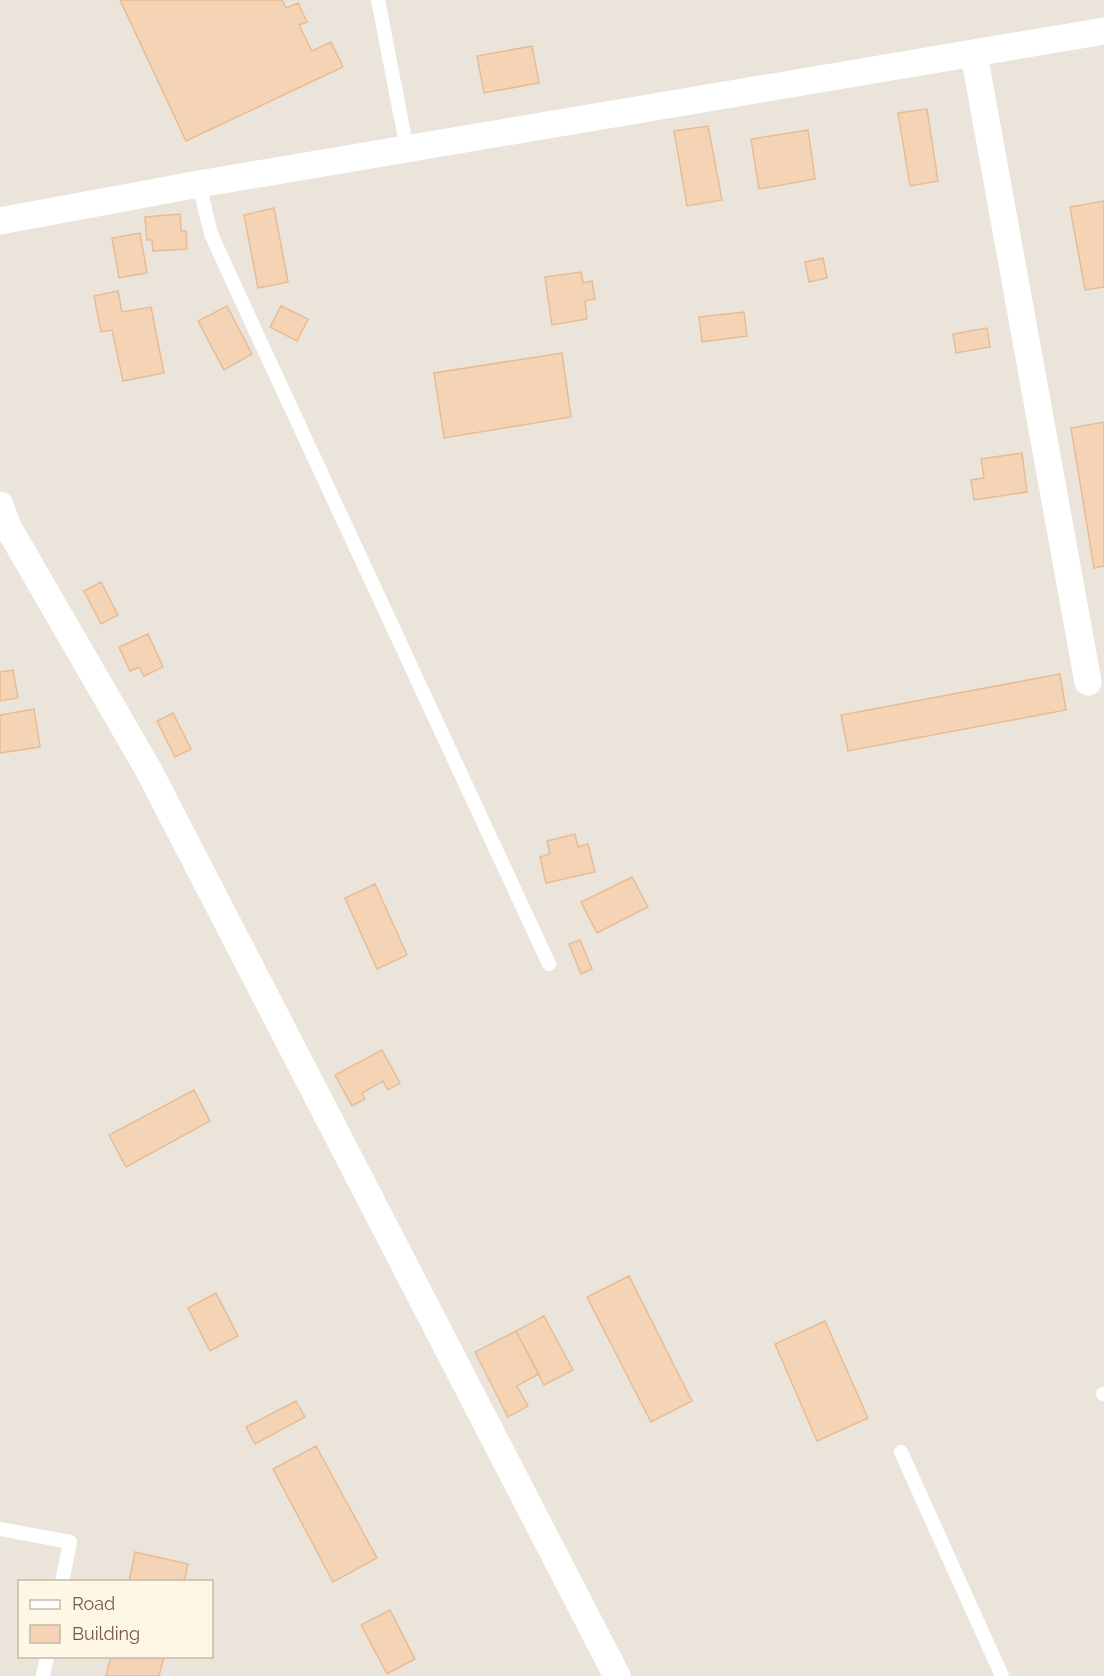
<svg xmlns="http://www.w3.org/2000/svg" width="1104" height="1676" viewBox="0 0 1104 1676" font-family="Raleway,sans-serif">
<rect width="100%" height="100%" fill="#fdf4df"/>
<path fill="#ebe4db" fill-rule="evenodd" d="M0 0H1104V1676H0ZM20 1582H212V1656H20Z"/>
<path fill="#f4d4b5" stroke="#e7bc95" stroke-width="1.5" d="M120 0H282L286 8 298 3 307 22 299 25 312 51 331 42 343 67 186 141Z
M532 46 539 83 484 93 477 56Z
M927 109 938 181 910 186 898 113Z
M708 126 722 200 687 206 674 131Z
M808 130 815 179 759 189 751 139Z
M1104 201V287L1085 290 1070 207Z
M274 208 288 282 258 288 244 215Z
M180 214 181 231H186L187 249 153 251 152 240H147L145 217Z
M140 233 147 273 119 278 112 238Z
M823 258 827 278 809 282 805 262Z
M581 272 583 283 592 281 595 299 585 301 587 319 552 325 545 277Z
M118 291 122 312 151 307 164 373 123 381 112 330 101 332 94 296Z
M227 306 252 354 224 370 198 321Z
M281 306 308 319 297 341 270 327Z
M744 312 747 336 702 342 699 317Z
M987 328 990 347 956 353 953 334Z
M562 353 571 417 444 438 434 373Z
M1104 422V566L1094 568 1071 428Z
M1022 453 1027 492 974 500 971 480 984 478 981 459Z
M101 582 118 615 101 624 84 591Z
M148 634 163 667 144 676 139 667 130 671 119 647Z
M13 670 18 698 0 701V672Z
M1060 674 1066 710 848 751 841 715Z
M34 709 40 747 0 753V715Z
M173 713 191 749 175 757 157 721Z
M575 834 578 847 588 844 595 872 546 883 540 857 550 854 547 841Z
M632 877 648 907 597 933 581 902Z
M375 884 407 955 377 969 345 898Z
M580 940 592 969 581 974 569 944Z
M382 1050 400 1083 388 1090 383 1081 362 1093 365 1099 352 1106 335 1075Z
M194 1090 210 1121 126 1167 109 1135Z
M629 1276 692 1401 651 1422 587 1297Z
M216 1293 238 1336 210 1351 188 1308Z
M544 1316 573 1370 544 1385 516 1331Z
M825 1321 868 1418 817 1441 775 1344Z
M516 1331 539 1374 517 1386 528 1406 508 1417 475 1352Z
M296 1401 305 1417 255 1444 246 1427Z
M316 1446 377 1558 333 1582 273 1469Z
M135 1552 188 1564 184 1582H129Z
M390 1610 415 1659 387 1674 361 1625Z
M111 1656H164L159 1676H106Z"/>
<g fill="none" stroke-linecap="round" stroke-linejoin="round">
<path stroke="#fff" stroke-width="14" d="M378 0 407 149
M199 184 211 234 260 341 549 964
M1103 1394H1104
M901 1452 1002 1676
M0 1529 70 1542 62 1582
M43 1676 47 1656"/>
<path stroke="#fff" stroke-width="27" d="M974 54 1088 682
M0 221 199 184 1104 31
M0 505 8 527 148 769 617 1676"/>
</g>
<rect x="18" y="1580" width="195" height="78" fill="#fff7e6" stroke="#c7b9a6" stroke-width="1.5"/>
<rect x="30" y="1600" width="30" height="9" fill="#ffffff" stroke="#c7b9a6" stroke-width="1.5"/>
<text x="72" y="1610" font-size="18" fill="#745b46">Road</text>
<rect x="30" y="1625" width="30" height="18" fill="#f4d4b5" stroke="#c7b9a6" stroke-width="1.5"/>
<text x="72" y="1640" font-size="18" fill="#745b46">Building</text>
</svg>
